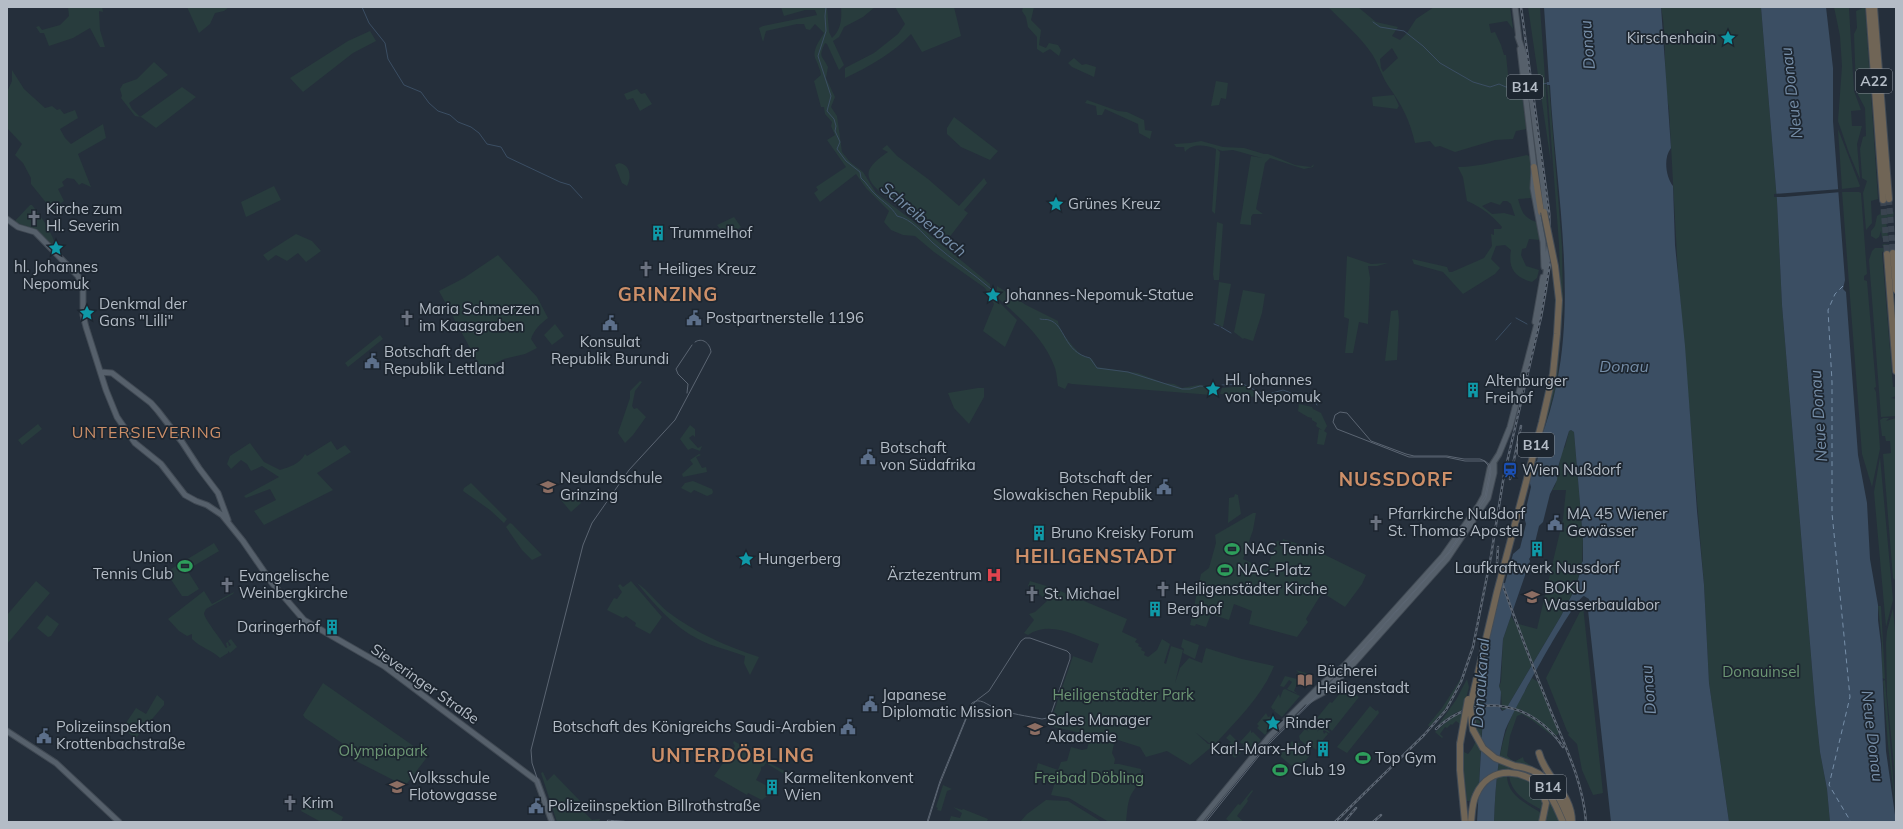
<svg xmlns="http://www.w3.org/2000/svg" width="1903" height="829" viewBox="0 0 1903 829" font-family="Mulish,sans-serif">
<rect width="100%" height="100%" fill="#252f3b"/>
<path fill="#283c3d" fill-rule="evenodd" d="M68 7H102L103 12 99 11 100 30 105 47H100L90 28 73 38 49 46 44 33H40L36 27 39 26 42 30 60 25 69 16Z
M187 7H229L224 11 215 13 210 24 199 33Z
M781 7H827L829 32 832 38C841 30 842 19 841 7H875L863 17 844 27 839 37 833 41 844 65 839 70 827 44 825 43C818 58 822 55 828 67L826 78 835 97 831 107 837 116 842 152 850 162 863 172 876 193 913 221 990 284 991 294 1017 320 1005 347 983 331 994 304 985 288 934 252 915 236 903 235 891 230 884 222 889 211 866 188 856 174 820 202 814 193 818 190 816 187 846 167 827 140 835 135 831 126 832 122 825 114 824 107H821L814 81 821 75C820 69 818 65 816 60 811 51 820 40 824 33L815 24 810 30 806 29 804 24H797L766 31 763 42 759 28 763 26 817 15 815 10H805L784 16Z
M895 7H954L961 36 922 52 911 34C892 54 870 66 845 78V68L874 53 898 34 905 24Z
M1023 7H1034L1031 20 1041 30 1039 45 1046 48 1049 43 1058 45 1061 50 1059 56 1050 49 1043 53 1037 49V37L1028 27 1026 17 1022 11Z
M1328 7H1358L1376 22 1398 27 1392 36 1400 40 1407 33 1416 19 1434 7H1510L1513 29 1507 21 1489 24 1491 33 1495 32 1501 45 1504 55H1506L1509 85H1521L1526 129 1516 131 1513 139 1495 140 1455 152 1440 146 1435 147 1430 141 1415 143C1410 121 1402 105 1389 87 1382 77 1379 65 1372 54 1360 36 1343 22 1328 7ZM1392 48 1398 58 1383 72 1381 68 1380 59Z
M1528 7H1540L1551 163Z
M1661 7H1761L1777 201 1782 305 1815 704 1820 752 1827 789 1830 822H1729L1709 683 1704 585 1678 274 1669 109C1662 76 1668 40 1661 7Z
M1834 7H1849V9L1854 91 1861 110 1851 111 1852 126H1862L1857 144 1860 179 1849 153 1838 121 1842 66 1840 36Z
M1865 7 1878 199 1871 201 1872 223 1866 230 1863 193 1867 181 1862 178 1860 149 1863 137 1866 136 1865 108 1856 91 1854 34 1857 28 1856 11Z
M370 31 376 41 353 53 303 92 290 78 348 41Z
M1074 58 1082 65 1086 64 1096 67 1094 77 1072 67 1068 63Z
M154 62 168 75 129 103 132 109 140 117 182 87 196 97 156 128 141 117 135 116 121 98 122 96 120 89 123 84 137 79Z
M12 70 24 89 45 108 52 106 57 110 60 109 64 114 75 110 78 118 60 129 65 138 71 144 103 124 106 138 78 154 91 187 82 183 79 185 74 179 67 178 62 182 64 186 58 189 64 201 52 210 31 184V178L23 163 15 155 22 144 7 128V92L12 81Z
M1216 81 1228 83 1226 99 1221 98 1219 105 1211 106Z
M1547 85 1549 86 1562 246 1563 305 1557 383 1545 426 1558 357 1561 304 1559 244Z
M637 89 641 94 645 93 652 104 640 111 633 98 627 100 624 94Z
M1394 95 1399 106 1397 109 1373 106 1372 97Z
M1087 100 1118 111 1127 112 1144 120 1145 130 1152 131 1150 139 1139 133 1138 124 1105 109 1102 115H1097L1096 106 1085 103Z
M954 117 998 151 990 160 961 147 947 134V128Z
M1838 129 1860 186 1859 187 1842 189Z
M1201 141 1223 147 1244 148 1264 154H1268L1295 165 1311 167 1314 164 1313 167 1304 169 1270 158 1265 163 1256 209 1263 214H1253L1251 217V225L1240 224 1251 156 1262 158 1233 150 1222 151 1217 149 1220 152 1215 214 1212 211 1216 149C1206 145 1192 143 1185 152L1184 147H1176L1174 144 1190 143Z
M887 145 897 156 928 179 959 206 984 178 987 183 964 210 968 213 945 243 928 225 903 204H898C888 198 860 181 871 167 875 161 882 156 888 152L882 149Z
M1527 155 1530 157 1531 198 1518 199C1522 212 1523 217 1536 222L1540 240 1529 239 1526 248 1522 249 1521 255 1526 266 1539 270 1537 278 1532 282C1514 277 1508 268 1511 250L1505 245 1496 246 1491 259 1500 268 1495 274 1463 294 1443 272 1414 264 1412 259 1447 267 1449 272H1452L1484 258 1492 246 1491 234 1494 235V229H1501L1502 227C1492 215 1481 207 1467 201L1463 177 1458 167C1479 167 1505 159 1527 155ZM1503 201H1507L1511 204 1515 216 1504 213 1492 214 1482 206 1491 202 1500 205Z
M619 163C630 164 632 177 627 186L622 183 615 165Z
M274 186 281 200 246 217 241 202Z
M1842 192H1859L1861 193 1867 274 1864 276V280L1867 281 1876 387 1874 388 1876 392 1880 449 1872 487 1862 454Z
M30 205H32C43 219 52 232 57 249L56 250 34 229 14 222Z
M1881 209 1894 212 1893 217 1890 218 1887 217 1886 220 1888 237 1882 238 1881 231 1879 237 1876 239 1871 236V231L1875 226 1877 216 1880 214Z
M734 217 741 227 726 237 717 225Z
M1217 222 1223 224 1219 280H1214L1213 274Z
M296 234 312 241 321 251 306 262 298 253 287 261 276 255 268 261 263 255Z
M1884 244 1896 246V251L1882 252 1893 387H1896V396L1891 398 1896 399V416L1881 417 1869 260 1872 251 1875 248H1884L1882 245Z
M498 255 537 297 548 318C539 325 534 330 531 339L537 348 525 354 504 359 482 370 439 291 464 278Z
M1347 256 1371 264 1388 263 1377 266H1368L1370 278 1368 324 1359 322 1353 353H1345L1349 319 1344 317Z
M1219 282 1231 284 1223 327 1215 323Z
M997 286 1026 305 1058 321C1058 329 1074 349 1081 354 1084 357 1088 356 1092 359L1097 367 1138 373 1164 383 1174 384 1182 388 1198 385H1214L1212 395 1072 384 1068 383 1065 389 1058 386C1057 381 1057 374 1055 368 1045 339 1021 319 999 299L997 292Z
M1243 290 1265 294 1262 313 1253 341 1244 338 1243 339 1234 332Z
M1398 310 1399 321 1397 360 1385 361 1391 311Z
M555 324 564 336 552 345 544 335Z
M380 335 383 339 348 367 345 363Z
M640 381 642 382 635 391 632 406 634 409 637 408 646 417 633 435 625 443 618 433 630 398V391Z
M1244 386 1263 396 1282 392V399L1220 394 1222 388Z
M978 388H984V397L969 424 954 408 948 393Z
M1299 404 1312 407 1313 409 1321 413 1327 426 1324 431 1327 433 1324 445 1317 444 1319 429 1322 430 1316 426 1317 423 1312 420V418L1308 417 1298 411Z
M1883 418H1889L1886 421 1896 418V581L1893 578 1883 454 1891 453 1890 441H1886L1885 436H1882L1880 420Z
M38 424 42 429 22 445 18 440Z
M690 425 695 429V437L693 435 689 438 698 448 702 446 700 451 692 448 688 450 680 439Z
M1571 430 1574 432 1583 539 1582 563 1575 589 1561 616 1506 709 1502 710 1501 692 1499 686 1501 682 1503 639 1511 616 1515 623 1537 629 1563 519 1566 490H1552L1555 486 1562 450 1565 447 1569 431Z
M331 441 337 450 345 445 351 452 317 473 333 490 264 525 254 511 276 500 270 489 246 498 244 496 279 477 262 466 251 471 247 464 241 460 231 469 227 464 230 456 250 443 264 462 280 470C289 467 300 464 305 454L307 456Z
M699 454 701 455 696 457 702 468 706 467 707 472 683 477 682 474 693 464 690 460Z
M1880 457 1893 600 1886 627 1874 492Z
M693 481 712 489 713 492 712 494 707 496 694 490 691 493 681 488 685 483Z
M471 483 507 519 504 523 490 510 463 491 464 488Z
M571 491 581 503 571 512 561 500Z
M1235 494 1238 495 1241 514 1228 523 1229 498 1234 497Z
M1253 513H1256L1253 530 1243 559 1266 570 1277 541 1282 542 1283 539 1311 548 1366 575 1362 584 1345 607 1323 593 1320 596 1306 619 1308 622 1297 637 1249 624 1252 611 1234 604 1229 620 1211 614 1206 627 1196 624 1195 626 1190 625 1201 574 1209 568 1216 543 1215 535Z
M510 523 512 524 542 555 532 560 522 550 506 527Z
M214 543 219 551 187 570 199 589 188 596H182L166 572Z
M36 581 50 593 7 644V615Z
M631 581 662 617 650 634 635 626 636 623 626 616 623 618 607 610 614 598 617 599 622 592 618 586 620 584 623 587Z
M1030 581 1053 588 1127 619 1122 632 1137 639 1135 642 1139 644 1138 646 1142 648 1141 650 1145 652 1144 655 1148 657 1157 650 1162 639 1170 644 1164 663 1166 664 1171 646 1183 650 1175 683 1180 668 1189 658 1202 663 1206 648 1242 659 1274 666C1262 696 1238 719 1216 743H1209L1195 732 1208 744H1215L1190 765 1167 751 1146 757 1140 747 1115 739 1112 753 1115 759 1114 764H1119L1141 769C1143 784 1135 785 1130 797 1127 806 1127 814 1126 822H1109L1069 798 1051 795 1055 782 1035 775 1038 763 1058 770 1061 762 1067 761 1071 747 1082 750 1087 749 1091 735 1049 726 1073 656 1092 663 1099 644C1076 636 1050 620 1028 635L1024 633 1034 620 1029 614 1035 612 1047 601 1039 594V591L1028 586Z
M637 583C648 590 658 604 668 612 694 632 728 647 759 657L750 675 744 663 745 656C729 650 713 647 698 639 674 627 654 604 637 583Z
M204 591 212 604 234 592 233 594 206 609 204 613C204 619 221 639 226 648L229 646 227 647 226 643 228 642 229 646 231 645 228 641 231 639 237 647 230 653 228 651V653L220 658C212 650 201 648 192 639V634L187 636 179 631 168 619Z
M1583 606 1603 793 1593 795 1582 770 1577 744 1568 735 1569 733 1567 731 1546 678Z
M1878 606H1881L1885 679 1882 678V642Z
M1893 608 1896 644V787L1887 695 1886 643 1887 631Z
M47 615 59 624 51 636 48 637 37 628Z
M1183 639 1199 645 1195 659 1183 653 1184 649 1181 647Z
M1296 670 1309 674 1307 681V678L1300 676 1294 691 1298 694 1287 689 1292 682 1289 680 1284 687 1280 686 1285 676 1297 679 1298 674H1295L1299 673Z
M1481 672 1485 673 1479 785 1471 801H1467L1462 751 1468 754C1483 736 1473 732 1473 712 1473 699 1479 685 1481 672Z
M1463 675C1461 691 1441 714 1430 727L1428 725 1442 708Z
M1532 678 1538 682 1559 733 1556 736 1541 722 1520 709 1518 712C1532 715 1546 727 1555 738L1532 720 1522 714 1517 716 1510 736 1507 756 1514 762 1523 757 1524 761 1541 772 1514 762 1511 770 1539 788 1543 796 1542 810C1527 802 1510 793 1509 774H1507C1506 795 1526 803 1541 813L1540 822H1494C1495 790 1497 756 1508 725 1514 708 1524 693 1532 678Z
M1467 679 1469 687 1463 710 1455 713 1438 725 1456 700Z
M1885 680 1896 813 1888 745 1883 681Z
M323 683 428 756 405 786 356 761 359 755 351 754 341 745 342 743 305 718 303 715Z
M1346 686 1359 697 1332 731 1317 718 1330 702 1332 703Z
M1285 689 1300 696 1282 717 1274 711 1275 709 1273 710 1271 707 1279 694 1280 698 1283 690 1286 694 1283 690Z
M157 695 164 701V705L136 738 122 729 136 708 146 714Z
M1370 706 1376 711 1378 710 1379 713 1347 753 1337 747Z
M1463 712 1460 724 1456 721 1452 725 1451 724 1447 728 1445 727 1440 734 1443 737 1442 738 1435 732 1451 718Z
M1266 713 1268 717 1271 716 1277 722 1265 735 1257 728 1259 726 1257 724Z
M1315 720 1321 724 1317 732 1322 726 1330 732 1329 733 1324 730 1323 731 1324 734 1326 732 1328 734 1322 741 1317 739 1322 743 1316 750 1313 747 1311 749 1300 740 1299 736 1305 729 1309 732 1305 728 1311 721 1315 725Z
M1251 730V733L1253 732 1261 740 1251 750 1250 748 1248 750 1243 745 1244 743 1242 744 1240 742Z
M1230 734 1237 741 1234 744 1238 748 1235 751 1238 749 1241 753 1235 758 1229 753 1233 749 1230 748 1229 753 1224 749 1231 742 1226 738Z
M734 741 771 763V764L787 772V776L766 763 764 766 761 767V770L756 780 775 790 762 800 748 793 747 795 714 776 735 746 733 743Z
M1292 741 1296 744 1298 742 1309 751 1308 753 1310 755 1300 768 1296 766 1294 768 1281 757V754Z
M543 772 547 781 554 774 583 804V811L592 820 600 819 599 822H557L541 773Z
M943 785 952 789 947 791 941 811 937 810 938 808 936 807Z
M1544 789 1561 822H1543Z
M1252 790 1253 791 1247 799 1248 801 1237 816 1244 822H1230L1226 819 1238 804 1240 805Z
M308 797 343 817 341 822H321L301 811Z
M1046 800 1068 801 1102 822H1020L1027 814Z
M953 807 962 810 963 809 988 819 987 821 989 822H949L951 816 960 818 962 813Z"/>
<path fill="#3b4e63" fill-rule="evenodd" d="M1544 7H1661L1671 148C1663 158 1666 177 1673 186L1675 245 1685 346 1697 511 1704 585 1709 683 1729 822H1611L1588 610H1590L1589 599 1584 596C1574 599 1511 714 1505 731 1497 761 1495 792 1494 822H1477L1487 645 1503 583H1505L1513 554 1520 548 1526 524 1524 517 1531 487 1529 480 1533 471 1534 463 1537 461 1541 444 1540 441C1547 422 1553 402 1557 382 1576 289 1555 179 1550 85H1547V82H1549ZM1571 430 1574 432 1583 539V561L1580 566H1582L1575 589 1561 616 1506 709 1502 711 1500 708 1501 692 1499 686 1500 682 1503 639 1530 561 1529 559 1532 555 1539 526 1543 522 1550 494 1557 480 1558 467 1569 431Z
M1761 7H1826L1833 68V121L1845 280 1843 289 1846 292 1858 455 1867 503 1870 559 1878 605V620L1881 644 1886 751 1896 822H1830L1827 789 1820 752 1815 704 1782 305 1777 201Z"/>
<path fill="#252f3b" d="M1841 189V192L1784 197H1774V194Z"/>
<g fill="none" stroke-linecap="round" stroke-linejoin="round">
<path stroke="#3b4e63" stroke-width="1" d="M362 7 369 23 385 43 388 59 404 85 421 92 429 103 438 111 450 115 458 122 471 127 479 133 487 144 501 147 507 157 560 182 570 185 582 198
M826 7 825 16 826 31 818 56 831 96 827 111 834 119 836 126 835 131 840 142 837 149 846 161 860 172 861 178C867 183 870 190 876 195 884 203 891 206 897 216 912 219 922 233 933 243 952 260 973 273 991 289
M1373 22 1380 27 1404 31 1423 46 1440 63 1473 82 1490 87 1499 84 1506 87H1521
M1537 85 1548 83
M1516 318 1527 324
M1040 319C1043 320 1047 319 1049 320 1066 325 1063 352 1090 358L1097 368 1128 372 1182 389H1190L1200 386 1214 387
M1214 324 1219 326
M1221 327 1231 333
M1496 340 1511 323
M1222 385 1243 384 1265 395 1283 390 1315 402 1317 405"/>
<path stroke="#768ea8" stroke-width="1" stroke-dasharray="5 4" stroke-linecap="butt" d="M1843 286 1835 294 1828 310 1832 382V513L1850 697 1829 785 1851 822"/>
<path stroke="#3a4450" stroke-width="6" stroke-dasharray="6 3" stroke-linecap="butt" d="M1889 199 1893 253
M1883 200 1887 254"/>
<g stroke="#414a54" stroke-width="7">
<path id="major" d="M1515 7 1519 39
M1518 37 1524 54 1532 102 1547 215
M1520 49 1534 167 1533 188 1543 242 1544 267
M7 219 18 227 35 232 78 276 83 289V315L86 327 106 390 117 417 135 443 161 464 185 495 196 501 207 505 222 515 243 541 272 583 304 620 384 666 537 781 552 822
M1535 322 1543 277
M101 372 112 373 151 403 158 411 182 442 199 468 218 493 228 520
M1306 702 1326 691 1346 672 1447 559 1488 498 1494 473V464
M7 731 56 763 119 822
M1199 822 1269 737 1322 684 1344 666 1443 556 1479 505 1484 496 1490 468 1499 454 1510 427 1539 316 1544 289 1549 247"/>
</g>
<g stroke="#434c56" stroke-width="8">
<path id="highway" d="M1869 7 1883 200
M1874 7 1889 199
M1534 167 1541 212
M1893 253 1896 290
M1887 254 1896 371
M1460 744V770L1465 822
M1539 753C1546 779 1572 793 1572 822
M1515 766C1550 770 1558 794 1570 822
M1540 787 1546 803 1542 822
M1471 822C1472 813 1472 803 1476 795 1490 763 1528 769 1547 792 1555 801 1558 812 1563 822"/>
</g>
<use href="#major" stroke="#56606b" stroke-width="5"/>
<use href="#highway" stroke="#706556" stroke-width="6"/>
<path stroke="#5b6572" stroke-width="1" d="M687 393 688 384 678 374 676 369 692 345
M552 822 532 763 531 750 583 545 592 523 629 470 675 420 711 352C710 343 702 337 695 342
M927 822 940 781 972 703C980 697 987 705 995 708 1010 714 1027 716 1042 719L1047 718 1051 714 1070 659V654L1067 651 1030 638H1025L1021 641 989 691 977 700C975 702 973 704 971 707L939 786 928 822
M1204 822 1265 746 1345 668 1448 553 1485 496 1490 471 1488 465 1484 461H1465L1446 457H1409L1337 429 1333 422 1335 415 1340 412 1347 413 1371 441 1406 454 1414 456H1447L1464 459H1480L1485 461 1490 465 1491 472 1486 498 1450 552 1346 668 1266 747 1206 822"/>
<g stroke="#5b6572" stroke-width="2.5">
<path id="rail" d="M1510 479 1521 426
M1498 547 1497 563 1501 580C1517 625 1534 670 1552 714 1567 750 1583 783 1586 822
M1436 729C1476 691 1533 701 1563 747
M608 821 624 822
M1335 822 1424 735 1446 710 1461 682 1473 647 1491 556 1504 475 1541 317 1551 258 1549 211 1521 7
M1344 822 1356 808
M1373 822 1381 815"/>
</g>
<use href="#rail" stroke="#1d2630" stroke-width="1" stroke-dasharray="3" stroke-linecap="butt"/>
<g stroke="#434c56" stroke-width="8" stroke-linecap="butt">
<path id="highway-bridge" d="M1460 744 1468 699
M1515 766 1495 758 1483 748 1473 730 1470 707 1497 592 1542 422 1553 374 1557 334 1559 300 1555 266 1544 212"/>
</g>
<use href="#highway-bridge" stroke="#706556" stroke-width="6"/>
</g>
<defs>
<g id="sight-bare" transform="scale(1.2)"><path d="M0-6L1.8-2.2L6-1.7L2.9 1.2L3.7 5.4L0 3.3L-3.7 5.4L-2.9 1.2L-6-1.7L-1.8-2.2Z" fill="#0f9aa8" stroke="#1d2630" stroke-width="2.5" paint-order="stroke"/></g>
<g id="church-bare" transform="scale(1.2)"><path d="M-1.2-6h2.4v3.5h3.3v2.4h-3.3V6h-2.4V-.1h-3.3v-2.4h3.3Z" fill="#6b7280" stroke="#1d2630" stroke-width="2.5" paint-order="stroke"/></g>
<g id="building-bare" transform="scale(1.2)"><path d="M-4-6H4V6H1V3H-1V6H-4ZM-2.5-4.3h1.7v1.8h-1.7ZM.8-4.3h1.7v1.8H.8ZM-2.5-1h1.7V.8h-1.7ZM.8-1h1.7V.8H.8Z" fill="#0f9aa8" stroke="#1d2630" stroke-width="2.5" paint-order="stroke"/></g>
<g id="civic-bare" transform="scale(1.2)"><path d="M-.6-6.5H3V-4.5H.6V-3L4-1V1h2V6H-6V1h2V-1L-.6-3ZM-1.2 2.5V6h2.4V2.5Z" fill="#5c6f8a" stroke="#1d2630" stroke-width="2.5" paint-order="stroke"/></g>
<g id="station-bare" transform="scale(1.2)"><path d="M-3-6H3Q5-6 5-4V2Q5 4 3 4L4.5 6H3L1.5 4h-3L-3 6H-4.5L-3 4Q-5 4-5 2V-4Q-5-6-3-6ZM-3.5-4v3h7v-3ZM-3.5 1v1.5H-2V1ZM2 1v1.5H3.5V1Z" fill="#1a4fb4" stroke="#1d2630" stroke-width="2.5" paint-order="stroke"/></g>
<g id="school-bare" transform="scale(1.2)"><path d="M0-5L7-2L0 1L-7-2ZM-4 1L0 2.5L4 1V4Q0 6-4 4Z" fill="#8d6e63" stroke="#1d2630" stroke-width="2.5" paint-order="stroke"/></g>
<g id="stadium-bare" transform="scale(1.2)"><path d="M0-5a6.5 5 0 1 0 0 10a6.5 5 0 1 0 0-10ZM-3.5-1.8h7v3.6h-7Z" fill="#2e9e5b" stroke="#1d2630" stroke-width="2.5" paint-order="stroke"/></g>
<g id="hospital-bare" transform="scale(1.2)"><path d="M-5-5h3v3.5h4V-5h3V5h-3V1.5h-4V5h-3Z" fill="#e0444e" stroke="#1d2630" stroke-width="2.5" paint-order="stroke"/></g>
<g id="university-bare" transform="scale(1.2)"><path d="M0-5L7-2L0 1L-7-2ZM-4 1L0 2.5L4 1V4Q0 6-4 4Z" fill="#8d6e63" stroke="#1d2630" stroke-width="2.5" paint-order="stroke"/></g>
<g id="library-bare" transform="scale(1.2)"><path d="M-6-4Q-3-5.5-.7-3.5V5Q-3 3-6 4ZM6-4Q3-5.5 .7-3.5V5Q3 3 6 4Z" fill="#8d6e63" stroke="#1d2630" stroke-width="2.5" paint-order="stroke"/></g>
</defs>
<g fill-rule="evenodd">
<use href="#sight-bare" x="1728" y="38"/>
<use href="#sight-bare" x="1056" y="204"/>
<use href="#church-bare" x="34" y="218"/>
<use href="#building-bare" x="658" y="233"/>
<use href="#sight-bare" x="56" y="248"/>
<use href="#church-bare" x="646" y="269"/>
<use href="#sight-bare" x="993" y="295"/>
<use href="#sight-bare" x="87" y="313"/>
<use href="#church-bare" x="407" y="318"/>
<use href="#civic-bare" x="694" y="318"/>
<use href="#civic-bare" x="610" y="323"/>
<use href="#civic-bare" x="372" y="361"/>
<use href="#sight-bare" x="1213" y="389"/>
<use href="#building-bare" x="1473" y="390"/>
<use href="#civic-bare" x="868" y="457"/>
<use href="#station-bare" x="1510" y="470"/>
<use href="#school-bare" x="548" y="487"/>
<use href="#civic-bare" x="1164" y="487"/>
<use href="#church-bare" x="1376" y="523"/>
<use href="#civic-bare" x="1555" y="523"/>
<use href="#building-bare" x="1039" y="533"/>
<use href="#stadium-bare" x="1232" y="549"/>
<use href="#building-bare" x="1537" y="549"/>
<use href="#sight-bare" x="746" y="559"/>
<use href="#stadium-bare" x="185" y="566"/>
<use href="#stadium-bare" x="1225" y="570"/>
<use href="#hospital-bare" x="994" y="575"/>
<use href="#church-bare" x="227" y="585"/>
<use href="#church-bare" x="1163" y="589"/>
<use href="#church-bare" x="1032" y="594"/>
<use href="#university-bare" x="1532" y="597"/>
<use href="#building-bare" x="1155" y="609"/>
<use href="#building-bare" x="332" y="627"/>
<use href="#library-bare" x="1305" y="680"/>
<use href="#civic-bare" x="870" y="704"/>
<use href="#sight-bare" x="1273" y="723"/>
<use href="#civic-bare" x="848" y="727"/>
<use href="#university-bare" x="1035" y="729"/>
<use href="#civic-bare" x="44" y="736"/>
<use href="#building-bare" x="1323" y="749"/>
<use href="#stadium-bare" x="1363" y="758"/>
<use href="#stadium-bare" x="1280" y="770"/>
<use href="#school-bare" x="397" y="787"/>
<use href="#building-bare" x="772" y="787"/>
<use href="#church-bare" x="290" y="803"/>
<use href="#civic-bare" x="536" y="806"/>
</g>
<g text-anchor="middle" stroke-width="3.5" stroke-linejoin="round" paint-order="stroke">
<g fill="#1d2630" stroke="#878f99" stroke-width="1">
<rect x="1856" y="69" width="36" height="24" rx="3"/>
<rect x="1507" y="75" width="36" height="24" rx="3"/>
<rect x="1518" y="433" width="36" height="24" rx="3"/>
<rect x="1530" y="775" width="36" height="24" rx="3"/>
</g>
<g font-size="14" font-weight="bold" fill="#b4bcc6">
<text x="1874" y="86">A22</text>
<text x="1525" y="92">B14</text>
<text x="1536" y="450">B14</text>
<text x="1548" y="792">B14</text>
</g>
<g font-size="15" fill="#b4bcc6" stroke="#1d2630" text-anchor="start">
<text x="1716" y="43" text-anchor="end">Kirschenhain</text>
<text x="1068" y="209">Grünes Kreuz</text>
<text x="46" y="214">Kirche zum<tspan x="46" dy="17">Hl. Severin</tspan></text>
<text x="670" y="238">Trummelhof</text>
<text x="56" y="272" text-anchor="middle">hl. Johannes<tspan x="56" dy="17">Nepomuk</tspan></text>
<text x="658" y="274">Heiliges Kreuz</text>
<text x="1005" y="300">Johannes-Nepomuk-Statue</text>
<text x="99" y="309">Denkmal der<tspan x="99" dy="17">Gans "Lilli"</tspan></text>
<text x="419" y="314">Maria Schmerzen<tspan x="419" dy="17">im Kaasgraben</tspan></text>
<text x="706" y="323">Postpartnerstelle 1196</text>
<text x="610" y="347" text-anchor="middle">Konsulat<tspan x="610" dy="17">Republik Burundi</tspan></text>
<text x="384" y="357">Botschaft der<tspan x="384" dy="17">Republik Lettland</tspan></text>
<text x="1225" y="385">Hl. Johannes<tspan x="1225" dy="17">von Nepomuk</tspan></text>
<text x="1485" y="386">Altenburger<tspan x="1485" dy="17">Freihof</tspan></text>
<text x="880" y="453">Botschaft<tspan x="880" dy="17">von Südafrika</tspan></text>
<text x="1522" y="475">Wien Nußdorf</text>
<text x="560" y="483">Neulandschule<tspan x="560" dy="17">Grinzing</tspan></text>
<text x="1152" y="483" text-anchor="end">Botschaft der<tspan x="1152" dy="17">Slowakischen Republik</tspan></text>
<text x="1388" y="519">Pfarrkirche Nußdorf<tspan x="1388" dy="17">St. Thomas Apostel</tspan></text>
<text x="1567" y="519">MA 45 Wiener<tspan x="1567" dy="17">Gewässer</tspan></text>
<text x="1051" y="538">Bruno Kreisky Forum</text>
<text x="1244" y="554">NAC Tennis</text>
<text x="173" y="562" text-anchor="end">Union<tspan x="173" dy="17">Tennis Club</tspan></text>
<text x="758" y="564">Hungerberg</text>
<text x="1537" y="573" text-anchor="middle">Laufkraftwerk Nussdorf</text>
<text x="1237" y="575">NAC-Platz</text>
<text x="982" y="580" text-anchor="end">Ärztezentrum</text>
<text x="239" y="581">Evangelische<tspan x="239" dy="17">Weinbergkirche</tspan></text>
<text x="1544" y="593">BOKU<tspan x="1544" dy="17">Wasserbaulabor</tspan></text>
<text x="1175" y="594">Heiligenstädter Kirche</text>
<text x="1044" y="599">St. Michael</text>
<text x="1167" y="614">Berghof</text>
<text x="320" y="632" text-anchor="end">Daringerhof</text>
<text x="1317" y="676">Bücherei<tspan x="1317" dy="17">Heiligenstadt</tspan></text>
<text x="882" y="700">Japanese<tspan x="882" dy="17">Diplomatic Mission</tspan></text>
<text x="1047" y="725">Sales Manager<tspan x="1047" dy="17">Akademie</tspan></text>
<text x="1285" y="728">Rinder</text>
<text x="56" y="732">Polizeiinspektion<tspan x="56" dy="17">Krottenbachstraße</tspan></text>
<text x="836" y="732" text-anchor="end">Botschaft des Königreichs Saudi-Arabien</text>
<text x="1311" y="754" text-anchor="end">Karl-Marx-Hof</text>
<text x="1375" y="763">Top Gym</text>
<text x="1292" y="775">Club 19</text>
<text x="409" y="783">Volksschule<tspan x="409" dy="17">Flotowgasse</tspan></text>
<text x="784" y="783">Karmelitenkonvent<tspan x="784" dy="17">Wien</tspan></text>
<text x="302" y="808">Krim</text>
<text x="548" y="811">Polizeiinspektion Billrothstraße</text>
</g>
<g font-size="15" fill="#6c9674" stroke="#1d2630">
<text x="1761" y="677">Donauinsel</text>
<text x="1123" y="700">Heiligenstädter Park</text>
<text x="383" y="756">Olympiapark</text>
<text x="1089" y="783">Freibad Döbling</text>
</g>
<g font-size="15" fill="#b4bcc6" stroke="#1d2630">
<text transform="translate(425 684) rotate(35)" y="5">Sieveringer Straße</text>
</g>
<g font-size="16" font-style="italic" fill="#768ea8" stroke="#1d2630">
<text transform="translate(1587 45) rotate(-95)" y="6">Donau</text>
<text transform="translate(1791 93) rotate(-97)" y="6">Neue Donau</text>
<text transform="translate(924 219) rotate(40)" y="6">Schreiberbach</text>
<text x="1624" y="372">Donau</text>
<text transform="translate(1818 416) rotate(-94)" y="6">Neue Donau</text>
<text transform="translate(1480 683) rotate(-86)" y="6">Donaukanal</text>
<text transform="translate(1648 690) rotate(-95)" y="6">Donau</text>
<text transform="translate(1873 736) rotate(83)" y="6">Neue Donau</text>
</g>
<g font-size="16" letter-spacing="1" fill="#cd8f68" stroke="#1d2630">
<text x="147" y="438">UNTERSIEVERING</text>
</g>
<g font-size="19" font-weight="bold" letter-spacing="1" fill="#cd8f68" stroke="#1d2630">
<text x="668" y="301">GRINZING</text>
<text x="1396" y="486">NUSSDORF</text>
<text x="1096" y="563">HEILIGENSTADT</text>
<text x="733" y="762">UNTERDÖBLING</text>
</g>
</g>
<rect width="1903" height="829" fill="none" stroke="#b4bcc6" stroke-width="16"/>
</svg>
